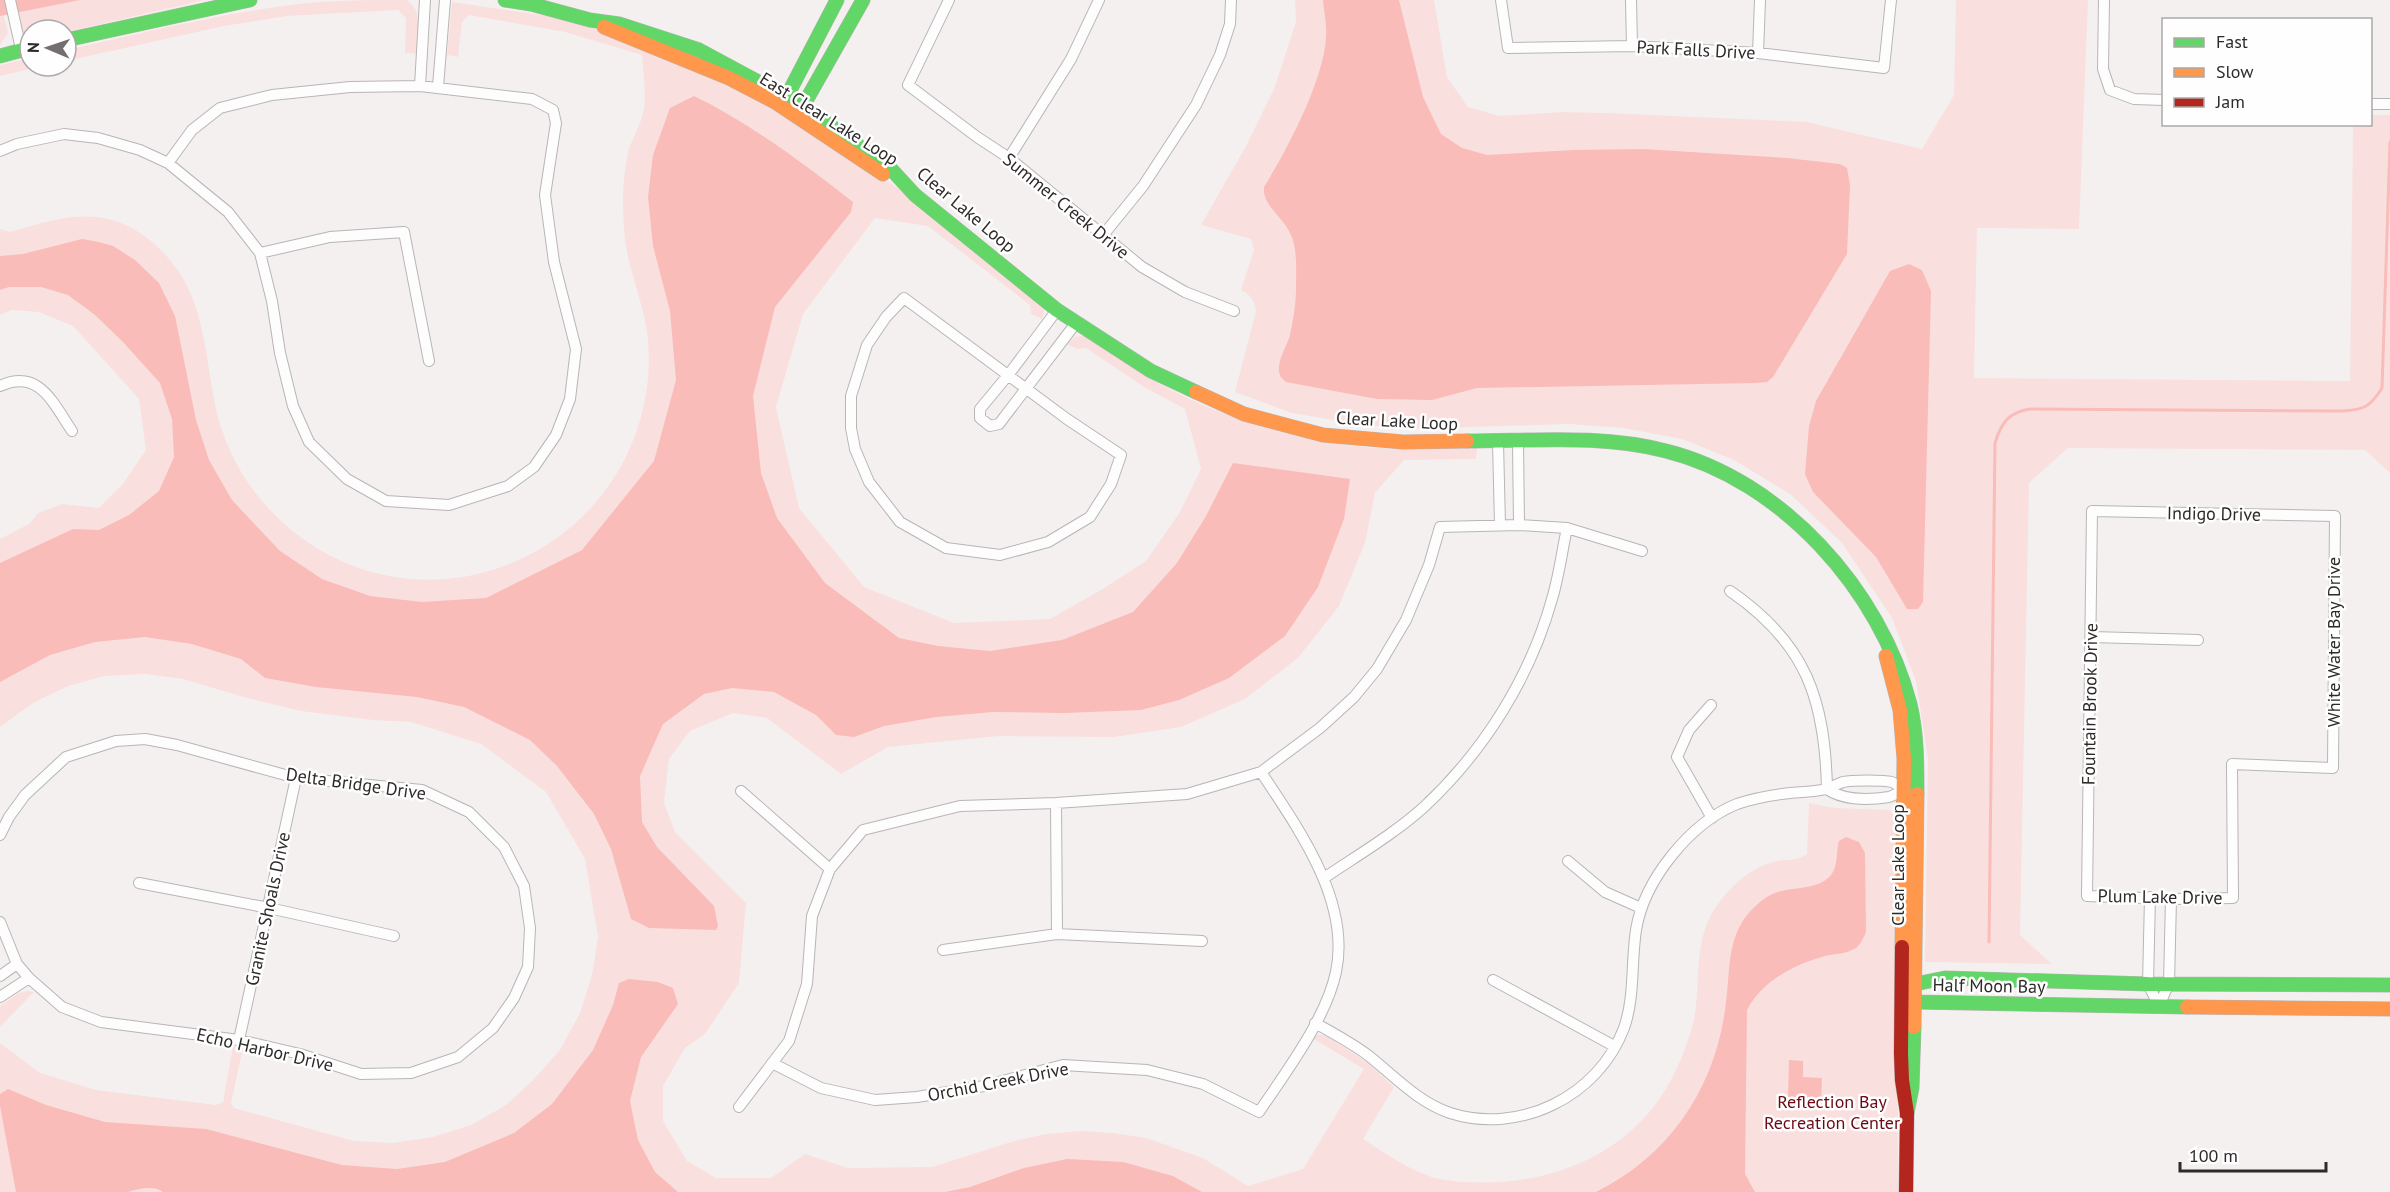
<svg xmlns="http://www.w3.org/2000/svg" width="2390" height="1192" viewBox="0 0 2390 1192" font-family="'PT Sans',sans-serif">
<rect width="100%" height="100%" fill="#f5f0f0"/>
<path fill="#f9e0de" d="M0 0 8 33 0 45Z
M16 0H205L66 32V30H30V37L23 35Z
M407 0C424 12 418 35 417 54L405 53 406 18 398 10 287 16 224 26 66 61V50C138 34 210 16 283 6 324 0 366 0 407 0Z
M1295 0H1434L1447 77 1468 107 1500 116 1562 112 1607 113 1807 122 1922 149 1954 95 1956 0H2088L2079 229 1977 228 1974 378 2350 381 2353 125 2370 124 2371 115H2390V473L2365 450 2068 448 2029 483 2020 935 2052 964 1925 962 1928 759 1916 681 1892 618 1842 543 1790 494 1734 460 1682 439 1623 428 1569 424 1408 429 1356 424 1292 413 1235 392 1256 311C1254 300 1251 295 1241 290L1254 250 1251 239 1201 225 1246 146 1274 89 1296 22Z
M452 2 569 19 689 65 776 107 898 188 1040 298 1045 307 1042 319 1031 314 1030 305 928 226 875 218 803 314 776 407 799 508 864 587 954 623 1050 619 1101 590 1146 561 1180 512 1201 469 1185 409 1144 387 1086 348 1077 349 1067 344 1075 337 1088 335C1107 349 1127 365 1148 377 1221 420 1310 446 1395 449 1422 450 1450 448 1477 448L1476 459 1404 460 1375 493 1365 543 1339 606 1298 658 1245 699 1181 727 1114 737 999 736 888 747 841 774 767 718 733 713 690 731 669 759 664 803 675 832 746 903 739 983 705 1034 685 1048 663 1086V1121L687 1161 716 1178H771L805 1154 848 1168 932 1167 1014 1141 1046 1134 1080 1131 1113 1133 1146 1138 1203 1158 1248 1186 1303 1169 1364 1069 1312 1038 1316 1035H1326L1369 1064 1394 1087 1363 1139C1386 1154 1408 1169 1434 1178 1510 1192 1593 1174 1645 1117 1666 1095 1681 1062 1690 1034 1704 994 1690 947 1714 910 1728 888 1750 867 1777 861 1788 859 1797 861 1807 854L1809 803 1835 808 1890 810 1897 819 1898 1192H0V1043L40 1073 96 1090 216 1105 223 1102 233 1046 243 1048 231 1103 234 1108 354 1141 393 1143 433 1137 471 1125 506 1105 533 1080 560 1050 580 1013 592 975 598 937 585 859 546 792 481 744 411 722 373 720 301 711 247 698 183 679 145 674 105 676 68 686 33 703 0 727V539L29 524 38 513 62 504 99 508 123 484 146 450 139 399 73 326 38 312 12 310 0 315V229L10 232C61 217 105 203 151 241 204 285 203 342 215 404 222 439 239 475 263 502 308 555 376 585 446 579 568 568 658 463 648 340 645 310 633 281 627 252 624 236 623 217 623 200 623 185 625 164 629 149 633 137 640 126 643 113 647 96 643 73 642 55L565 32 469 15 462 22 458 57 447 55Z
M30 58V66H43L0 76V65Z
M28 991 34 992 0 1027V1006L19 993Z"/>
<path fill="#f9bcb9" d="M0 0H80L0 16Z
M1323 0H1399L1423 97 1441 134 1462 148 1487 155 1574 150 1643 149 1787 158 1840 164 1847 168 1850 185 1847 254 1773 377 1767 382 1756 383 1477 388 1432 400 1377 399 1286 382C1284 380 1280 377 1280 375 1275 364 1287 346 1290 335 1293 320 1296 304 1296 288 1296 271 1298 249 1290 233 1282 216 1262 205 1264 187 1287 150 1324 80 1326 37 1327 25 1324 12 1323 0Z
M694 96C750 123 804 164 853 202L851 212 775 307 753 396 761 473 777 518 825 583 899 638 938 646 990 651 1062 640 1133 612 1177 563 1206 516 1233 463 1350 479 1344 519 1318 587 1285 636 1229 678 1179 700 1141 710 1064 713 993 712 936 717 884 726 854 737 836 735 816 715 774 692 732 688 704 694 663 724 640 776 642 822 657 847 714 906 718 926 716 930 649 928 631 919 611 849 594 814 557 766 530 740 464 707 417 697 316 687 265 678 241 659 192 644 145 637 95 642 50 655 0 682V563L73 529 99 530 129 515 159 491 174 457 172 419 160 383 122 341 95 315 68 295 41 287H9L0 290V256L23 254 82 239 99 242 113 246 135 260 159 283 175 316 196 420 209 460 232 500 280 551 322 579 370 596 422 602 486 598 582 550 654 461 676 380 670 311 653 246 648 197 653 155 670 108Z
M1909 264 1922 270 1931 291 1923 602 1918 609H1907L1876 557 1813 492 1805 474 1809 426 1816 401 1890 271Z
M1846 837 1859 842 1865 853 1866 932C1863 939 1860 947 1852 950 1845 954 1833 954 1825 956 1795 964 1762 981 1747 1010L1745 1174 1755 1192H1596C1671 1155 1717 1085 1726 1002 1730 973 1727 945 1744 919 1751 909 1764 897 1775 893 1793 886 1822 891 1833 872 1838 863 1836 851 1839 841Z
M629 979 658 982 673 988 678 1004 641 1057 630 1101 638 1140 655 1172 678 1192H163C152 1185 139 1189 128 1192H16L0 1106V1094L8 1089 46 1105 105 1122 206 1129 342 1165 397 1169 445 1162 514 1133 552 1104 593 1050 613 1005 619 983Z
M1789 1060 1803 1061V1077L1822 1078 1821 1103H1812L1808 1097H1788Z
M1067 1159 1123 1162 1173 1176 1202 1192H945L970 1187 1024 1168Z"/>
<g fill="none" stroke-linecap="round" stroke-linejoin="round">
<path stroke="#f9bcb9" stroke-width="3" d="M1989 942 1995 443C2001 423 2009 412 2030 409L2342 411C2364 410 2370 407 2382 388L2390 142"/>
<g stroke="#b8b5b5" stroke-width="12">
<path id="street" d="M10 0 21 49
M949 0 908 85 977 137 1009 158 1142 267 1185 292 1234 311
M1501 0 1508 48 1632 46 1758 53 1884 68 1891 0
M1631 0 1632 46
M2104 0 2103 69 2110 90 2134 99 2164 100
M1758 53 1760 0
M420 86 425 0
M438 87 445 0
M2370 104H2390
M0 151 17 144 64 134 98 138 140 150 168 163 228 212 260 253 272 301 280 353 293 406 309 442 347 479 386 501 449 505 508 486 534 467 556 435 570 399 576 349 554 262 545 195 556 123 553 110 532 99 420 86 350 87 272 95 220 108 192 130 168 163
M1009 158 1071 59 1099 0
M1104 234 1143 186 1196 105 1220 55 1230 24 1231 0
M260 253 330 237 404 232 429 361
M904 298 1067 419 1121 455 1111 484 1090 517 1048 542 1000 555 946 548 900 522 869 482 855 449 851 428V396L867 345 886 317Z
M1057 310 1009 374 980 409V418L990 426 999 424 1076 323
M0 386C39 368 53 403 72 431
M1498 442 1500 525
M1518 442 1519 525
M2092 511 2335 516 2333 768 2232 764 2233 898 2171 899 2087 896Z
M1730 591C1806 643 1825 699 1827 789
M2092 637 2198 640
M1711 705 1689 730 1677 757 1712 818
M1827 789C1844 801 1869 800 1889 797 1896 795 1901 790 1908 789
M741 791 830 869
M1056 803 1057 934
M0 835 9 817 25 795 66 757 116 741 145 739 177 745 296 778 422 790 469 812 504 847 524 886 530 928 528 967 514 998 493 1028 458 1057 411 1073 361 1074 300 1054 239 1040 101 1022 62 1007 29 978 17 964 0 922
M1568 861 1605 892 1641 908
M1324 878C1358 855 1394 834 1424 807 1484 751 1530 678 1552 599 1559 576 1562 551 1567 528
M139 883 269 908 394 936
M2150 897 2148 984 2159 1006
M943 950 1057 934 1202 941
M0 976 17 964
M1493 980 1614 1046
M0 997 29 978
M2159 1006 2169 983 2171 899
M1315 1023C1333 1033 1352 1043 1369 1056 1394 1076 1418 1102 1450 1113 1519 1135 1598 1097 1624 1028 1635 997 1631 962 1636 930 1644 880 1690 823 1737 804 1755 798 1772 795 1790 793 1801 792 1815 792 1826 789 1832 787 1837 784 1843 782 1852 780 1883 780 1892 782 1896 784 1900 787 1904 789
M239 1040 296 778
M772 1063 821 1088 875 1100 917 1097 984 1086 1063 1065 1147 1070 1203 1084 1259 1112C1286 1072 1326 1019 1336 972 1351 901 1298 828 1261 772
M739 1107 789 1041 807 984 812 916 830 869 863 830 960 806 1056 803 1187 794 1261 772 1320 728 1354 697 1377 669 1406 620 1429 565 1440 527 1519 525 1567 528 1642 551"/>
</g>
<g stroke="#b8b5b5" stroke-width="15">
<path id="fast" d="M505 0 531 4 590 20 619 24 699 50 803 106 891 169 915 195 1057 310 1151 371 1196 392
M837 0 787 96 790 111 803 106 863 0
M66 40 250 0
M0 56 30 48
M1467 441C1533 441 1602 434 1666 451 1782 480 1880 590 1910 704 1917 733 1917 764 1917 794
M2187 1007 1915 1002 1902 990 1915 984 1945 978 2148 984 2390 985
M1907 1113 1912 1088 1914 1027"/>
</g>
<g stroke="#b8b5b5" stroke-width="15">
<path id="slow" d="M604 27 729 78 775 102 883 174
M1196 392 1244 414 1323 435 1403 442 1467 441
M1886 656 1900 710 1904 759 1902 947
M2187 1007 2390 1009
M1914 1027 1917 794"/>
</g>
<g stroke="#b8b5b5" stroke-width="15">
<path id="jam" d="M1902 947 1901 1053 1902 1080 1907 1113 1906 1192"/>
</g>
<use href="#street" stroke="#fefdfd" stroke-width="10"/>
<use href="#fast" stroke="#63d668" stroke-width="14"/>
<use href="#slow" stroke="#ff974d" stroke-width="14"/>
<use href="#jam" stroke="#b3261e" stroke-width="14"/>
</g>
<g text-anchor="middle" stroke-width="5" stroke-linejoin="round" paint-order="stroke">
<g font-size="18" fill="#2d2a29" stroke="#fefefe">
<text transform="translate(1696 50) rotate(3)" y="6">Park Falls Drive</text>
<text transform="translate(829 119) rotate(32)" y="6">East Clear Lake Loop</text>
<text transform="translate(1066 206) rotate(39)" y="6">Summer Creek Drive</text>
<text transform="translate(966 210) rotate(40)" y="6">Clear Lake Loop</text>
<text transform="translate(1397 421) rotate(3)" y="6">Clear Lake Loop</text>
<text transform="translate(2214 514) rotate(1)" y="6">Indigo Drive</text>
<text transform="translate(2334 642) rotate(-90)" y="6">White Water Bay Drive</text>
<text transform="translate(2090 704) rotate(-89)" y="6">Fountain Brook Drive</text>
<text transform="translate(356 784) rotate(8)" y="6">Delta Bridge Drive</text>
<text transform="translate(1898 865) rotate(-90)" y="6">Clear Lake Loop</text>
<text transform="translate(2160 897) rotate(1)" y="6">Plum Lake Drive</text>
<text transform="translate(268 909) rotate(-78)" y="6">Granite Shoals Drive</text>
<text transform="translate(1989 986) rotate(1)" y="6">Half Moon Bay</text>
<text transform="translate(265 1050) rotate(13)" y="6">Echo Harbor Drive</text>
<text transform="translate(998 1082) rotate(-11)" y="6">Orchid Creek Drive</text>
</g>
<g font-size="18" fill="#6a0915" stroke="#fefefe">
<text x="1832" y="1108">Reflection Bay<tspan x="1832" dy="21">Recreation Center</tspan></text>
</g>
</g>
<rect x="2162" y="18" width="210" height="108" fill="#fefefe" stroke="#aaa9a9" stroke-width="1.5"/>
<rect x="2174" y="38" width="30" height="9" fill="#63d668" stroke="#aaa9a9" stroke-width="1.5"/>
<text x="2216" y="48" font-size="18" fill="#2d2a29">Fast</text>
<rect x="2174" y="68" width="30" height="9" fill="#ff974d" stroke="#aaa9a9" stroke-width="1.5"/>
<text x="2216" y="78" font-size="18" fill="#2d2a29">Slow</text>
<rect x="2174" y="98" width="30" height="9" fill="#b3261e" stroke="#aaa9a9" stroke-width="1.5"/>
<text x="2216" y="108" font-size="18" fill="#2d2a29">Jam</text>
<g transform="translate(48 48) rotate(272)"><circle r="28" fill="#fefefe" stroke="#aaa9a9" stroke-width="1.5"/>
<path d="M0-4.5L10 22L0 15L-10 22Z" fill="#736f6f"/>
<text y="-9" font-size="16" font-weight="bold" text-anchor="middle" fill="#2d2a29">N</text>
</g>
<path d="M2180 1162v9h146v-9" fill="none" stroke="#2d2a29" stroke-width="3"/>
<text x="2189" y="1162" font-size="18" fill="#2d2a29" stroke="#fefefe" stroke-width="4.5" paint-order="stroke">100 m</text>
</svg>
